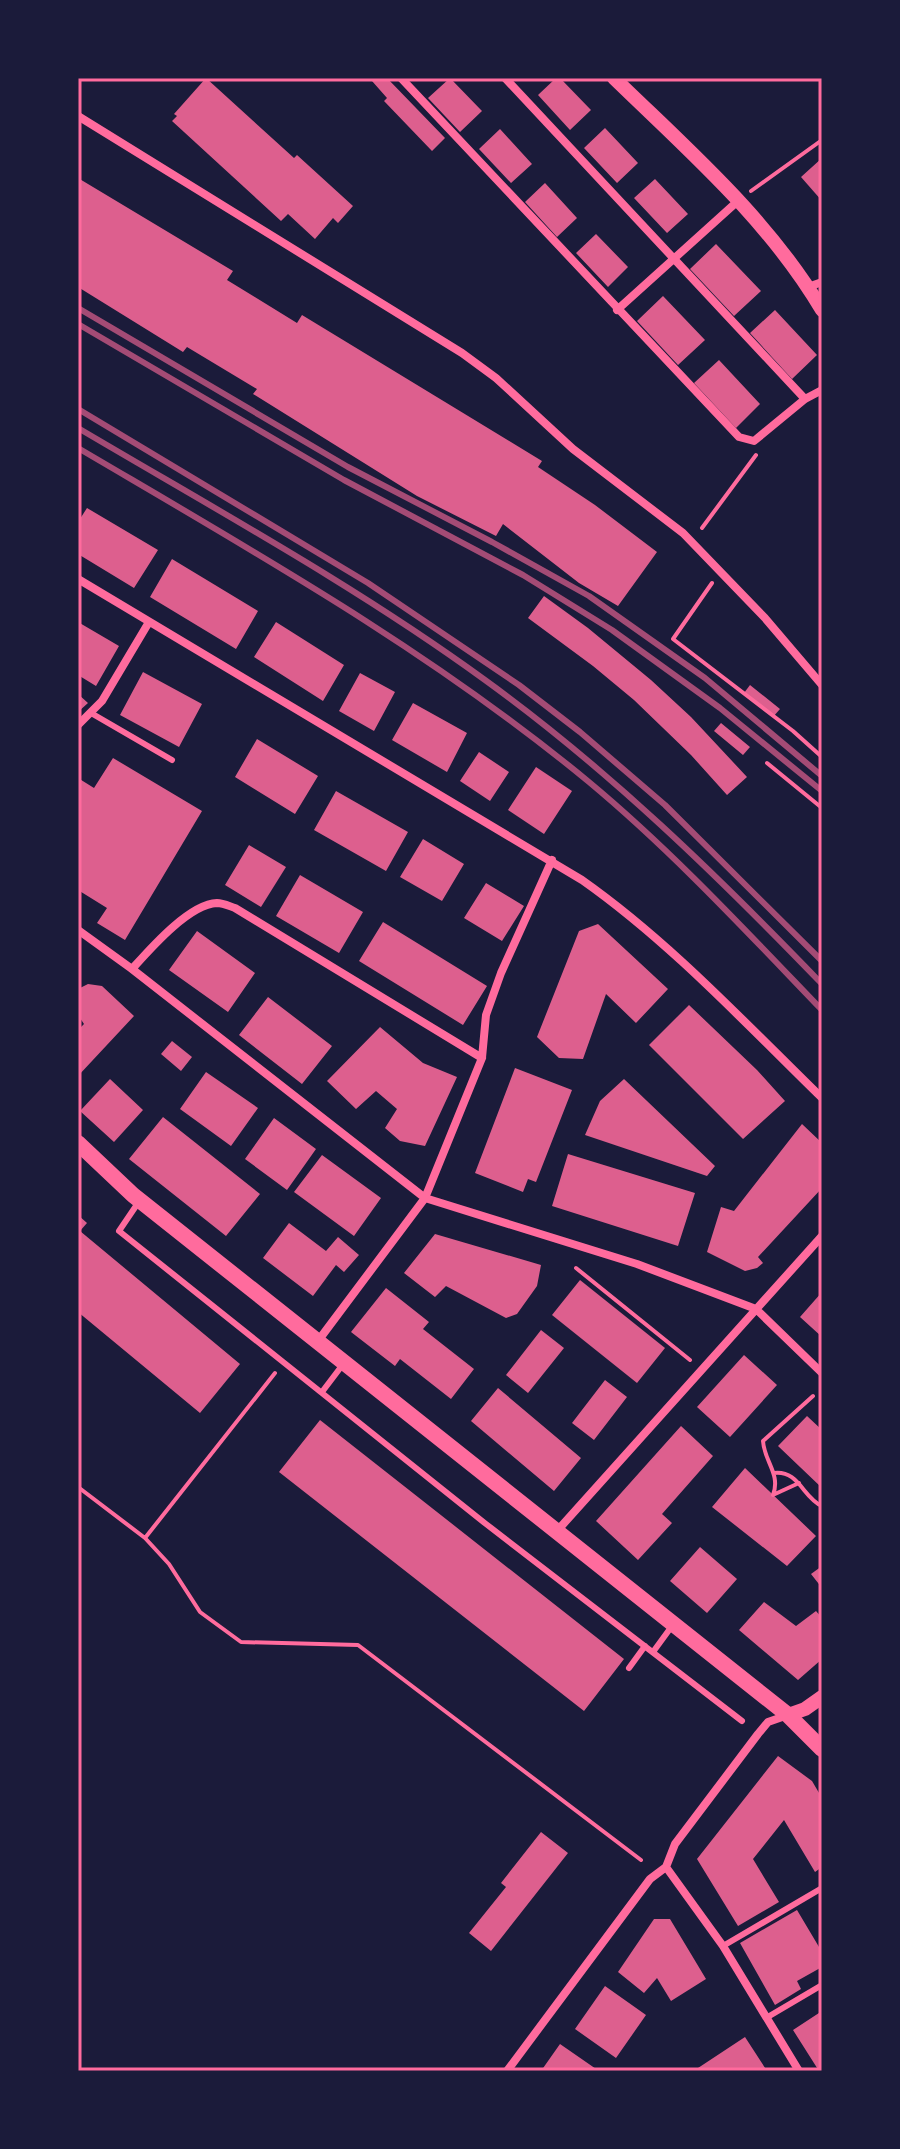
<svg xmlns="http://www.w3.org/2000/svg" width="900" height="2149" viewBox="0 0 900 2149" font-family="'Source Serif 4',serif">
<rect width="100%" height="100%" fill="#1b1b3a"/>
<path fill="#dd5f8e" d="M206 78 294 158 297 155 353 206 338 223 333 218 315 239 288 214 281 221 172 121 177 116 174 114Z
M376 78H387L445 138 432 151 384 101 387 98 372 81Z
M450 78 482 111 460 132 428 98Z
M556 78H560L591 110 570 130 538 95Z
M605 128 638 163 617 183 584 148Z
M500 129 532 164 511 183 479 149Z
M822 158V201L801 177Z
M78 178 233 271 227 280 297 323 302 315 542 461 538 467 595 505 657 552 618 606 579 583 503 524 496 536 417 496 253 394 257 389 187 347 183 352 78 287Z
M655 179 688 214 667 233 634 198Z
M545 183 577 218 557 237 525 202Z
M596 234 628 267 608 287 576 253Z
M716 244 761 291 734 316 690 269Z
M663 296 705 340 678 365 637 321Z
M775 310 817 355 792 379 750 333Z
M719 360 760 404 736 428 694 383Z
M87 508 158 550 134 588 78 554V522Z
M172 559 258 611 236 649 150 597Z
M544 596 588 628 651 680 691 717 747 777 727 795 691 755 634 700 593 666 528 618Z
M78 622 119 646 96 686 78 675Z
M276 622 344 665 323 701 254 657Z
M143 672 202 704 179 747 120 715Z
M360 673 395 692 374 731 339 711Z
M750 685 780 709 773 717 744 693Z
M78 694 88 703 78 712Z
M413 703 467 733 447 772 392 740Z
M721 723 750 747 743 755 714 731Z
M257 739 318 776 295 814 235 777Z
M479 752 509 772 490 801 460 781Z
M113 758 202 811 125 940 97 923 107 908 78 890V778L94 788Z
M536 767 572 791 544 834 508 810Z
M336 791 408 832 386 871 314 830Z
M423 839 464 864 442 901 400 877Z
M249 845 286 867 261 907 225 885Z
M300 875 363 912 339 953 276 916Z
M486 883 524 906 502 941 464 918Z
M383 922 487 986 463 1025 359 961Z
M598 924 668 989 636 1023 606 994 583 1059 559 1058 537 1037 579 931Z
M197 931 255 973 228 1012 169 970Z
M88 984 102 986 134 1016 78 1076V1030L84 1024 78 1015V989Z
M268 997 332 1046 302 1084 239 1035Z
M689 1005 757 1070 785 1101 743 1139 649 1045Z
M380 1027 423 1063 457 1077 425 1146 400 1141 385 1128 397 1109 376 1091 356 1109 327 1081Z
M172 1041 192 1057 181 1071 161 1054Z
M515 1068 572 1090 536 1182 528 1179 523 1192 475 1173Z
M206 1072 258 1108 231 1146 180 1109Z
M110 1079 143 1110 114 1142 80 1111Z
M624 1079 715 1166 707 1176 585 1135 600 1101Z
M163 1117 260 1194 226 1236 129 1159Z
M274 1118 316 1149 287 1190 245 1159Z
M802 1124 822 1143V1188L758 1257 763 1263 757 1268 745 1271 707 1252 721 1207 734 1211Z
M568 1154 695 1193 678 1246 552 1206Z
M322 1155 381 1198 354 1236 294 1192Z
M78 1215 87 1223 80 1231 240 1364 200 1413 78 1312Z
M289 1223 326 1251 338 1237 359 1255 344 1272 336 1265 313 1296 263 1258Z
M435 1234 541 1265 537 1286 517 1314 506 1318 446 1286 435 1297 404 1273Z
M580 1280 665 1348 637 1383 552 1315Z
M386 1288 429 1322 423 1329 474 1369 451 1399 400 1359 395 1366 351 1332Z
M822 1292V1337L800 1317Z
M541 1330 564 1348 528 1393 506 1375Z
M744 1355 777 1385 730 1437 697 1407Z
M605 1380 627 1397 594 1440 572 1423Z
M498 1388 581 1458 554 1491 471 1421Z
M807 1416 822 1430V1488L778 1446Z
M320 1420 624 1659 584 1711 279 1472Z
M681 1426 713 1456 662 1514 672 1523 638 1560 596 1521Z
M745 1468 816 1536 787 1566 712 1507Z
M700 1547 737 1579 707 1613 670 1581Z
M822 1566V1588L811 1574Z
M764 1602 796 1626 816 1611 822 1618V1659L798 1680 739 1630Z
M778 1756 812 1781 822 1798V1867L815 1872 784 1820 753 1859 779 1902 738 1926 697 1859Z
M541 1832 568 1853 491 1951 469 1933 506 1887 501 1883Z
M797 1910 822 1952V1967L797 1981 801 1989 775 2005 740 1943Z
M654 1919H670L706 1979 671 2001 657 1978 644 1993 618 1972Z
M605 1986 646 2015 616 2058 575 2029Z
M822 2011V2071H819L793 2030Z
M745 2037 767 2071H700L698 2068Z
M560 2044 599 2071H541Z"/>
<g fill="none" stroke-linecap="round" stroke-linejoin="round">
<path stroke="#ff6b9d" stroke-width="4" d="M751 191 822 140
M702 528 756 455
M712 583 673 639 793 731 822 757
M767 763 822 808
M576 1268 690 1360
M774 1473C799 1470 803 1498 822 1506
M78 1487 145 1538 169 1564 200 1612 241 1642 358 1645 641 1860
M775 1494 799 1483
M773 1495C781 1474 764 1461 763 1441L813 1396
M145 1538 275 1373"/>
<path stroke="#ff6b9d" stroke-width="6" d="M91 713 172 760
M138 1203 119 1231 486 1524 742 1721
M322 1392 344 1363
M653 1652 672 1626
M629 1668 645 1646
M723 1946 822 1888
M766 2018 822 1985"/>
<path stroke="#ff6b9d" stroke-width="8" d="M401 78 739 437 754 441 805 399 822 390
M505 78 805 399
M78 116 462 353 496 378 573 449 683 533 765 618 822 685
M808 287 822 282
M617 310 739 200
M78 579 582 880C670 942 745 1023 822 1098
M78 725 102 701 149 622
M78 930 132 969 425 1198 637 1264 756 1309 822 1373
M132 969C150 949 189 904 217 903 223 903 229 906 235 908L482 1058
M318 1341 425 1198 482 1058 486 1015 501 973 552 860
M557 1531 822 1236
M666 1867 723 1946 799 2071
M507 2071 650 1879 666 1867 675 1844 758 1734 768 1722 788 1715"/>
<path stroke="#ff6b9d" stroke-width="14" d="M614 78C689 151 768 219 822 310
M788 1715 805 1709 822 1697"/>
<path stroke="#ff6b9d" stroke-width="16" d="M78 1143 133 1195 788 1715 822 1749"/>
<path stroke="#a44b75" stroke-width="6" d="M78 308 348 467 492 542 589 596 705 678 822 776
M78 324 344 480 523 575 612 630 720 708 822 791
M78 409 368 583 519 685 580 732 665 805 822 961
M78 428C215 509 356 586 485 680 608 769 717 875 822 984
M78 448C253 551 431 651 589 782 672 851 747 932 822 1010"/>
</g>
<rect width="900" height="2149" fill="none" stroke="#1b1b3a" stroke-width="160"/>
<rect x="80" y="80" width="740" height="1989" fill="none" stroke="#ff6b9d" stroke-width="3"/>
</svg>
